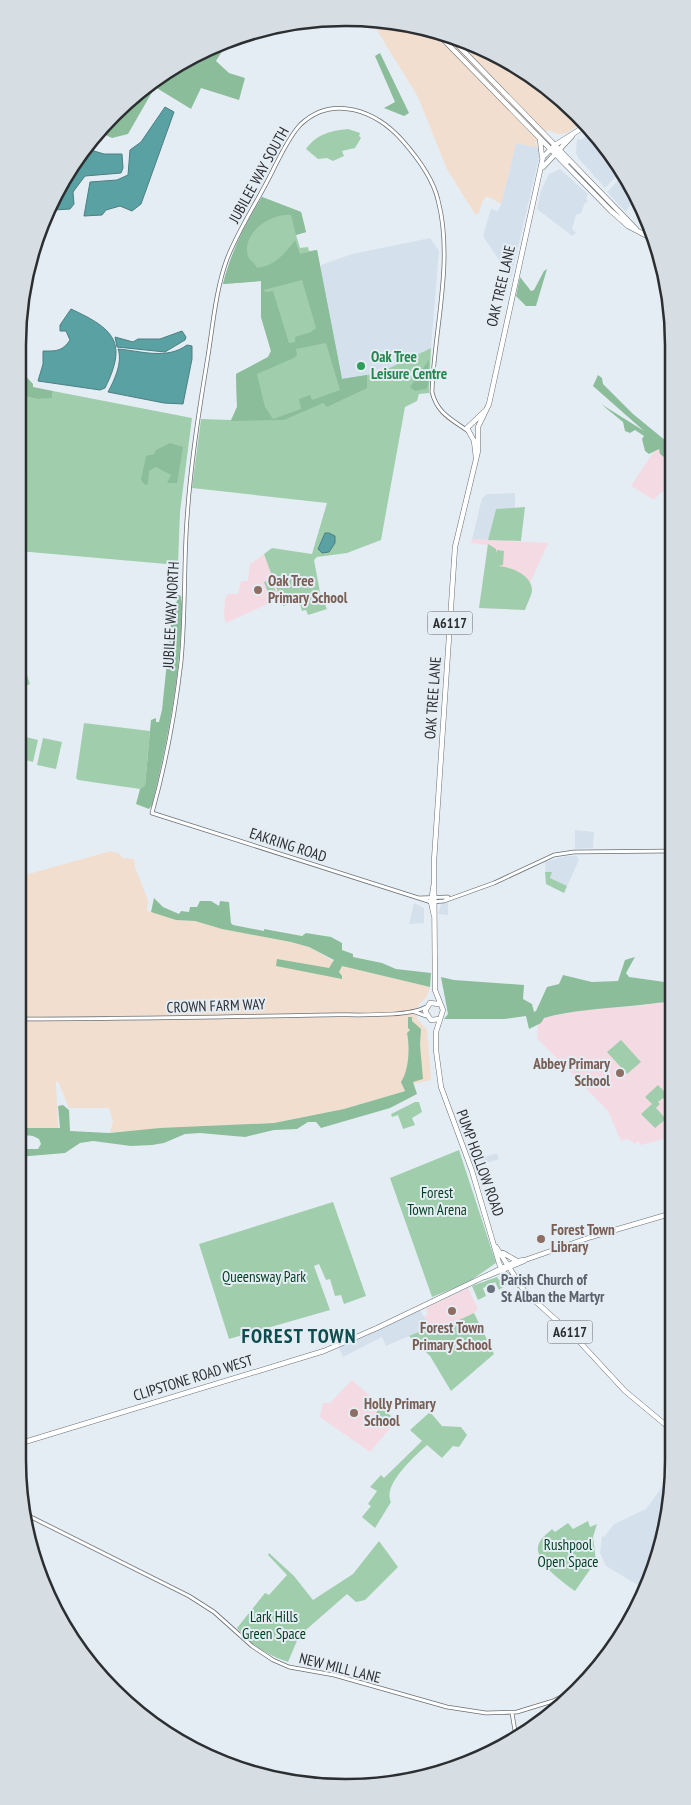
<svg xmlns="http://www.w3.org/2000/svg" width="691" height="1805" viewBox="0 0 691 1805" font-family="'PT Sans Narrow',sans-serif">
<rect width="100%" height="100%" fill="#e5edf4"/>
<path fill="#d4e1ed" d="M593 130 621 172 605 188 579 159 576 153 577 139 581 140Z
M516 143 539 148 540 153 511 278 483 236 491 209 498 211 501 204Z
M560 169 588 194 586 198 588 202 585 203 581 213 576 215 572 229 576 233 572 236 537 209 541 190 549 174Z
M623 175 636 195 626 212 607 192Z
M430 238 439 251 431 348 379 373 342 380 320 274 321 265 352 254Z
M515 493V508L496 509 488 540 472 539 482 498 487 494Z
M575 830 594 832 593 848 575 849Z
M567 856H577L579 860 564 893 546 884 545 862Z
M448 902V915L438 914 441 904Z
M414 903 424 908V923L409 924Z
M497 1153 499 1159 481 1165 479 1159Z
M420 1310 430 1327 386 1346 382 1337 343 1357 338 1346Z
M672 1473 662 1545 641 1587 606 1566 600 1553 602 1536 604 1537 614 1524 646 1509Z"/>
<path fill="#f1dece" d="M370 19 431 29 527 73 583 122 567 133 558 134 548 130 535 143 539 148 516 143 501 204 487 196 482 202 479 213 475 214 447 169 418 97Z
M111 851 120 854 122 858 134 859 135 867 148 900 147 911 162 914 176 920 195 921 222 929 291 942 309 947 342 966 430 987 426 998 419 1004 417 1019 427 1029 431 1080 413 1084 402 1092 344 1109 274 1123 110 1132 113 1122 109 1108H69L58 1081 56 1082 58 1128H18V877Z"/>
<path fill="#f4dae2" d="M658 445 671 455V500L662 491 654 500 631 486Z
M472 539 548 543 530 583 532 589 525 610 479 608 488 545 471 543Z
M264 554 281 598 226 623 224 616 225 599 228 594H238L241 581H248L250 564Z
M654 1002H672L673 1137 640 1145 639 1141 635 1144 628 1139 621 1141 608 1111 537 1038 538 1025 543 1018 596 1007 640 1006Z
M468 1288 478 1309 474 1313 433 1332 424 1316 428 1314 426 1308Z
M352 1380 397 1420 370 1452 320 1417 323 1403H330Z"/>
<path fill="#a0cead" d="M348 129 360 133 359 136 361 138 355 148 342 151 344 156 333 161 327 158 318 159 306 149C317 134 330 131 348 129Z
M262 197 301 212 306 232 296 235 300 248 308 247 309 251 317 250 342 379 379 373 431 348 429 393 419 394 417 401 405 407 381 540 347 553 317 557 314 560 320 592 327 609 308 615 306 610 302 611 299 601 283 606 264 554 272 548 312 554 327 503 192 488 201 419 231 420 237 407 236 374 268 357 271 351 261 317V281L223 284C231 252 245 225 262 197Z
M53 391 192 418 180 512 178 565 18 551V395L37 399 52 397Z
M525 507 521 541 488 540 496 509Z
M488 544 496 549V553L497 550 504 551 503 565 498 566C512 567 533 576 532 591 531 597 527 604 525 610L479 608Z
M271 580 276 592 269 595 264 582Z
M18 648 30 684 18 689Z
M84 723 150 731 145 785 140 789 78 780 76 778Z
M18 735 38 740 33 762 18 758Z
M43 738 62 742 56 769 37 765Z
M545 872H552L550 878 567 886 564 893 546 884Z
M621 1040 641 1062 627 1074 607 1052Z
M658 1085 673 1100V1110L663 1098 658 1102 660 1104 656 1108 666 1119 655 1128 641 1114 652 1104 645 1097Z
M415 1102H419L422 1112 412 1118 415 1125 403 1129 398 1115 392 1117 391 1114Z
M459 1150 496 1263 467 1283 432 1297 390 1178Z
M333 1202 366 1296 344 1304 341 1295 335 1296 330 1279 326 1280 319 1264 314 1266 330 1310 229 1339 199 1244Z
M497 1277 499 1280 504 1278 509 1283 499 1290 495 1282 483 1288 486 1296 478 1300 472 1286Z
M474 1313 494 1354 451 1391 430 1356 409 1336 430 1327 433 1332Z
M381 1407 392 1417 387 1423 376 1413Z
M430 1412 442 1426 461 1427 467 1435 459 1447 453 1446 442 1458 427 1445C415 1456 382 1485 391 1502L375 1528 362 1517 371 1506 368 1504 377 1491 370 1487 381 1475 384 1478 422 1441 410 1430Z
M588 1521 590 1527 597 1524 593 1537 596 1561 575 1591C564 1583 536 1564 538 1547 539 1539 547 1534 552 1529L555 1532 568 1523 573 1529Z
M379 1541 398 1567 365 1600 356 1602 347 1594 299 1636 288 1662C267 1655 251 1645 237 1628L265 1593 269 1595 287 1575 268 1555 269 1553 294 1576 313 1600 353 1574Z"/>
<path fill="#8cbd9a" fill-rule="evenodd" d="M229 40 216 61 229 73 245 78 239 100 201 88 191 109 155 87 128 134 112 138 99 132 128 100 132 103C148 74 200 53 229 40Z
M380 53 409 113 404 116 384 108 395 102 375 56Z
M262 197 301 212 306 232 296 235 291 215C271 213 241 233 248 256 249 260 255 263 257 268 274 266 286 253 295 240L300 254 317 250 342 379 367 375V388L327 407 323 403 284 420 231 421 237 407 236 374 268 357 271 351 261 317V281L223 284C231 252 245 225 262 197ZM302 280 316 328 311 332 295 337V342L289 343 273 291 265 292 264 290ZM326 343 340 390 312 400 310 395 299 399 301 409 273 419 265 407 257 374 294 358 297 355 296 349Z
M547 269 536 306H526L516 296 520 277 531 291 534 290 544 271Z
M429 360 428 386 426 389 415 391 410 387Z
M18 368 33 384V387L53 391 52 398 37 399 18 395Z
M598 375 602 378 603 384 633 414 671 445V456L664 457 660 454 659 449 649 454 645 451 642 439 644 436 635 430 630 433 625 431 623 422 601 404 644 431 593 386Z
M170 443 183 447 177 483H167L171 475 156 467 149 471 148 484 145 485 141 480 146 456 154 454 156 450Z
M177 594 181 596 182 605C181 673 168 740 152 805L149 809 136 804 140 789 145 785 151 720 156 718V722H159L162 710 172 614 178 598Z
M154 898 163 907 179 914 181 911 189 912 190 907H197L200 901H211L219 906 220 901 229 902 231 923 233 925 264 931V929L302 936 306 933 331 937 342 943V950L353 954V957L382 963 396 969 431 973 430 987 342 966 339 972 342 976V979L276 966 277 959 329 968 334 960 309 947 291 942 222 929 195 921 176 920 151 912Z
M635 957 626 973 629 977 672 983V1002C657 1002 645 1005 630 1006 600 1009 572 1010 544 1018L541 1023 529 1029 526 1016 505 1019H444L448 1014 441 977 454 980 524 985 523 999 532 1004 534 1012 536 1011 547 987 559 984 563 975 592 982 618 981 625 960Z
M408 1017H412V1021L421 1029 420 1045 423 1079 413 1082 417 1094 390 1108 321 1128 316 1122H308L297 1129 274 1130 245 1137 200 1133 185 1134 164 1143 152 1145 131 1146 93 1141 80 1143 65 1153 18 1157 19 1151 23 1149H38L41 1144 39 1139C31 1134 26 1135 18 1138V1128H60L58 1106 63 1105 69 1110 70 1131 109 1133 160 1128 274 1123 344 1109 402 1092 405 1091 401 1082C409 1070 410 1047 407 1033L410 1030 408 1028Z"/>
<path fill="#5aa1a4" stroke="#4c7f82" d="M165 107 174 112 141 204 132 211 120 206 106 210 102 215 84 216 90 182 117 180 128 175 130 150 141 142Z
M84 148 104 154H122L123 168 121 173 85 176 73 192 74 204 70 209 54 210 49 207Z
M71 309C114 329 128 342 105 388L100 390 38 381 43 364V351C55 351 62 352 70 340L66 331H60V325Z
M182 331 186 337 185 340 165 352 117 347 115 337 133 342 138 339H160Z
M187 345 192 346V359L183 404 164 403 108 392C114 381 123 362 118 349 141 351 167 360 187 345Z
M329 533 335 536V543L329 552 322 553 318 549 325 533Z"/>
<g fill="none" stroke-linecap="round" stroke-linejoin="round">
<g stroke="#697076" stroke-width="4.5">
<path id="minor" d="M468 431C451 419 437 413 432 392 434 331 454 260 438 200 433 178 417 157 402 140 376 111 333 94 301 124 290 135 282 153 275 166 260 198 240 226 227 259 216 289 213 324 208 356 198 416 189 475 186 536 184 578 185 620 181 662 175 714 166 763 152 813L431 902 444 901 494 883 554 855 574 852 672 851
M419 898 448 897
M415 1012 426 1016
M18 1019C120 1019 222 1017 325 1015 350 1014 406 1018 426 1007
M27 1515 189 1596 214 1612 252 1646 273 1660 289 1667 334 1675 447 1707 486 1713 517 1712 553 1701 571 1692
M512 1713 516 1737"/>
</g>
<g stroke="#697076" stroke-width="5.5">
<path id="major" d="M435 31 611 211 628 226 651 238
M451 38 636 229
M540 140 542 157
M555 149 567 162
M543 167 572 136
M476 458 474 441 467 428 486 410
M434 883 431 902 434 916
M439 1004 430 1003 425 1011 431 1020 439 1019
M496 1247 525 1292 575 1337 625 1391 673 1431
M503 1253 517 1261
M485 1277 524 1261
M519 1285 503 1272 499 1263 472 1171 441 1087 436 1050V1032L443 1010 435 990 434 861 455 547 478 451V427L489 404 543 157 555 145 587 125
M18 1444 324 1351 377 1328 517 1261 525 1260 591 1237 673 1213"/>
</g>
<use href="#minor" stroke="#fff" stroke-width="3"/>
<use href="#major" stroke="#fff" stroke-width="4.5"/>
</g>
<circle fill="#2e9e5b" stroke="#e5edf4" stroke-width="2" cx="361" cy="366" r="5"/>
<g fill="#8d6e63" stroke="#e5edf4" stroke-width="2">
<circle cx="258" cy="590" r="5"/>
<circle cx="620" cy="1073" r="5"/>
<circle cx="541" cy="1239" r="5"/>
<circle cx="452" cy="1311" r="5"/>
<circle cx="354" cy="1413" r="5"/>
</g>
<circle fill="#6b7280" stroke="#e5edf4" stroke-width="2" cx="491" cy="1289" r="5"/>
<g text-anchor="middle" stroke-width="4" stroke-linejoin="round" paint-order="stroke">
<g fill="#e5edf4" stroke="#64686c" stroke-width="1">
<rect x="427.5" y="611.5" width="45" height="23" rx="4"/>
<rect x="547.5" y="1320.5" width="45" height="23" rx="4"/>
</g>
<g font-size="14" font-weight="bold" fill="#2c2f32">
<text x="450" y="628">A6117</text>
<text x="570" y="1337">A6117</text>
</g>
<g font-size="15" fill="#2c2f32" stroke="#e5edf4">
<text transform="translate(259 175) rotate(-61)" y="5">JUBILEE WAY SOUTH</text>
<text transform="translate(501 286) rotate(-77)" y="5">OAK TREE LANE</text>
<text transform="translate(171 615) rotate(-87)" y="5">JUBILEE WAY NORTH</text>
<text transform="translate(433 698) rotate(-86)" y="5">OAK TREE LANE</text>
<text transform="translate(288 845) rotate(18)" y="5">EAKRING ROAD</text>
<text transform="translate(216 1006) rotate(-2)" y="5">CROWN FARM WAY</text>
<text transform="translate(480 1163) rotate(70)" y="5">PUMP HOLLOW ROAD</text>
<text transform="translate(193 1378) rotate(-17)" y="5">CLIPSTONE ROAD WEST</text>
<text transform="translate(340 1668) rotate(14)" y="5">NEW MILL LANE</text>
</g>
<g font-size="15" font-weight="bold" fill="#27864d" stroke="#e5edf4" text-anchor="start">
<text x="371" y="362">Oak Tree<tspan x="371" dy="17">Leisure Centre</tspan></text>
</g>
<g font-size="15" font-weight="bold" fill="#785e54" stroke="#e5edf4" text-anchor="start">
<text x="268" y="586">Oak Tree<tspan x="268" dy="17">Primary School</tspan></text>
<text x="610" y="1069" text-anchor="end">Abbey Primary<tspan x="610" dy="17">School</tspan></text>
<text x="551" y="1235">Forest Town<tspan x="551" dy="17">Library</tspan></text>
<text x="452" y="1333" text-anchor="middle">Forest Town<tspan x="452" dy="17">Primary School</tspan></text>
<text x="364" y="1409">Holly Primary<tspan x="364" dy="17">School</tspan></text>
</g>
<g font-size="15" fill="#003e1e" stroke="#e5edf4">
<text x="437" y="1198">Forest<tspan x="437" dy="17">Town Arena</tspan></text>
<text x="264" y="1282">Queensway Park</text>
<text x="568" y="1550">Rushpool<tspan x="568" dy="17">Open Space</tspan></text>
<text x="274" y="1622">Lark Hills<tspan x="274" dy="17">Green Space</tspan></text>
</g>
<g font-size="15" font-weight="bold" fill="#5b616d" stroke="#e5edf4" text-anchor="start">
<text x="501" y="1285">Parish Church of<tspan x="501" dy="17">St Alban the Martyr</tspan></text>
</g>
<g font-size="20" font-weight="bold" letter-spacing="1" fill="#0e4d4d" stroke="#e5edf4">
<text x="299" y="1343">FOREST TOWN</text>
</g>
</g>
<path d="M0 0H691V1805H0ZM345 26H346A319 319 0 0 1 665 345V1460A319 319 0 0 1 346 1779H345A319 319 0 0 1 26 1460V345A319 319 0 0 1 345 26Z" fill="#d6dee4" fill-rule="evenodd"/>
<path fill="none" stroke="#2c2f32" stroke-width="2.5" d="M345 26H346A319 319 0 0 1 665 345V1460A319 319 0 0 1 346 1779H345A319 319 0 0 1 26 1460V345A319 319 0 0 1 345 26Z"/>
</svg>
